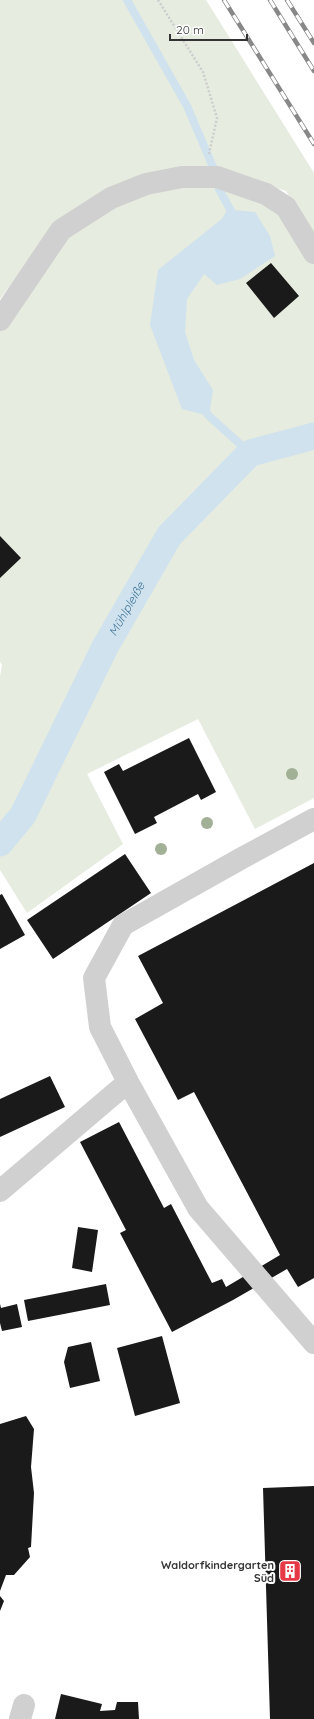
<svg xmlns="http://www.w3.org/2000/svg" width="314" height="1719" viewBox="0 0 314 1719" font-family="Quicksand,sans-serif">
<rect width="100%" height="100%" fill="#fff"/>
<path fill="#e6ecdf" d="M0 0H206L314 173V237L286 191 218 169 56 224 0 299Z
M182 177 266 194 314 253V798L255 829 198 719 87 774 123 844 27 913 0 870V677L2 665 0 662V320L61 230Z"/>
<path fill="#cfe2ee" d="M233 210 255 212 270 236 275 256 240 279 217 285 204 274 187 299 185 332 194 360 213 390 209 416 182 409 150 325 158 270Z"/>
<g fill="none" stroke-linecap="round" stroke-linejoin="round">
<path stroke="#cfe2ee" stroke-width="8" d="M127 0 187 106 213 167
M219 189 231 211 226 220
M203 408 209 416 250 453"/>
<path stroke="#cfe2ee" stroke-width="27" id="s1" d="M0 843 23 815 105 647 169 536 250 453 314 436"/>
</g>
<path fill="#1a1a1a" d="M271 263 299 296 274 318 246 283Z
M0 536 21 558 0 578Z
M189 738 216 792 201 800 198 794 154 817 157 823 135 834 104 772 119 764 123 771Z
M125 854 151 893 53 959 27 920Z
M314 863V1278L298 1287 287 1269 233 1300 172 1332 120 1233 126 1230 80 1142 119 1122 164 1208 171 1204 212 1283 222 1279 226 1287 280 1255 194 1092 178 1100 135 1019 163 1003 138 956Z
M2 894 25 935 0 949V895Z
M50 1076 65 1107 0 1137V1099Z
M78 1227 98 1230 92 1272 72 1268Z
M106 1284 110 1305 28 1321 24 1300Z
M0 1304 1 1308 17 1304 22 1327 2 1331 0 1323Z
M162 1336 180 1403 135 1416 117 1348Z
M91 1342 100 1381 70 1388 64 1362 68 1347Z
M26 1416 34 1429 31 1467 34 1493 31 1547 28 1548 30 1557 14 1575H6L0 1591V1424Z
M314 1486V1719H270L263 1488Z
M0 1596 4 1601 0 1611Z
M61 1694 102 1704 100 1711 115 1710 117 1702H138L139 1719H55Z"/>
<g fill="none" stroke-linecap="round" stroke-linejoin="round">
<path stroke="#cdcdcd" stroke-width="2.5" stroke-dasharray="2 2" stroke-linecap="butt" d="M158 0 203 72 217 118 209 154"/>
<path stroke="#d0d0d0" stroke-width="22" d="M0 320 61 230 111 198 146 184 182 177H217L266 194 286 207 314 253
M314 819 242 858 123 925 94 978 100 1027 128 1082 198 1208 314 1343
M0 1191 128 1082
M20 1719 24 1705"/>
<g stroke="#888" stroke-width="4.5">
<path id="rail" d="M224 0 314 144
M270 0 314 71
M287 0 314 43"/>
</g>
<use href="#rail" stroke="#fff" stroke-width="3" stroke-dasharray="9" stroke-linecap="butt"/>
</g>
<g fill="#a2b095">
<circle cx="292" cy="774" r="6"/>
<circle cx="207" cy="823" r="6"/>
<circle cx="161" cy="849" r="6"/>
</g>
<defs>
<g id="building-square" transform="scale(1.15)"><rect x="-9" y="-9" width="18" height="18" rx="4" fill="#e63946" stroke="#fff"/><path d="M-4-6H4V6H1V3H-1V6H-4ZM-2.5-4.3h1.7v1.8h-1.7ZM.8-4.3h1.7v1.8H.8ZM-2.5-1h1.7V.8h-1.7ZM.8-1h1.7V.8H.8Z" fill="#fff"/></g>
</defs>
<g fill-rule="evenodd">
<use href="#building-square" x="290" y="1571"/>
</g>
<g text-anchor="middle" stroke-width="4" stroke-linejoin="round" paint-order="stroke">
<g font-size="11" font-weight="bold" fill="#333" stroke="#fff" text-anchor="end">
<text x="274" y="1569">Waldorfkindergarten<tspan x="274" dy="13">Süd</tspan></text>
</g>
<g font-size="12" font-style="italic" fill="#3f7597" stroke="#fff">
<text dy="4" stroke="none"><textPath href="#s1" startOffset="267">Mühlpleiße</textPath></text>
</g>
</g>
<path d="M170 34v6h77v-6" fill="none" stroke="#333333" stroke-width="2"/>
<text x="176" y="34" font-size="12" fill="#333333" stroke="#ffffff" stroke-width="3" paint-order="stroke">20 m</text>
</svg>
